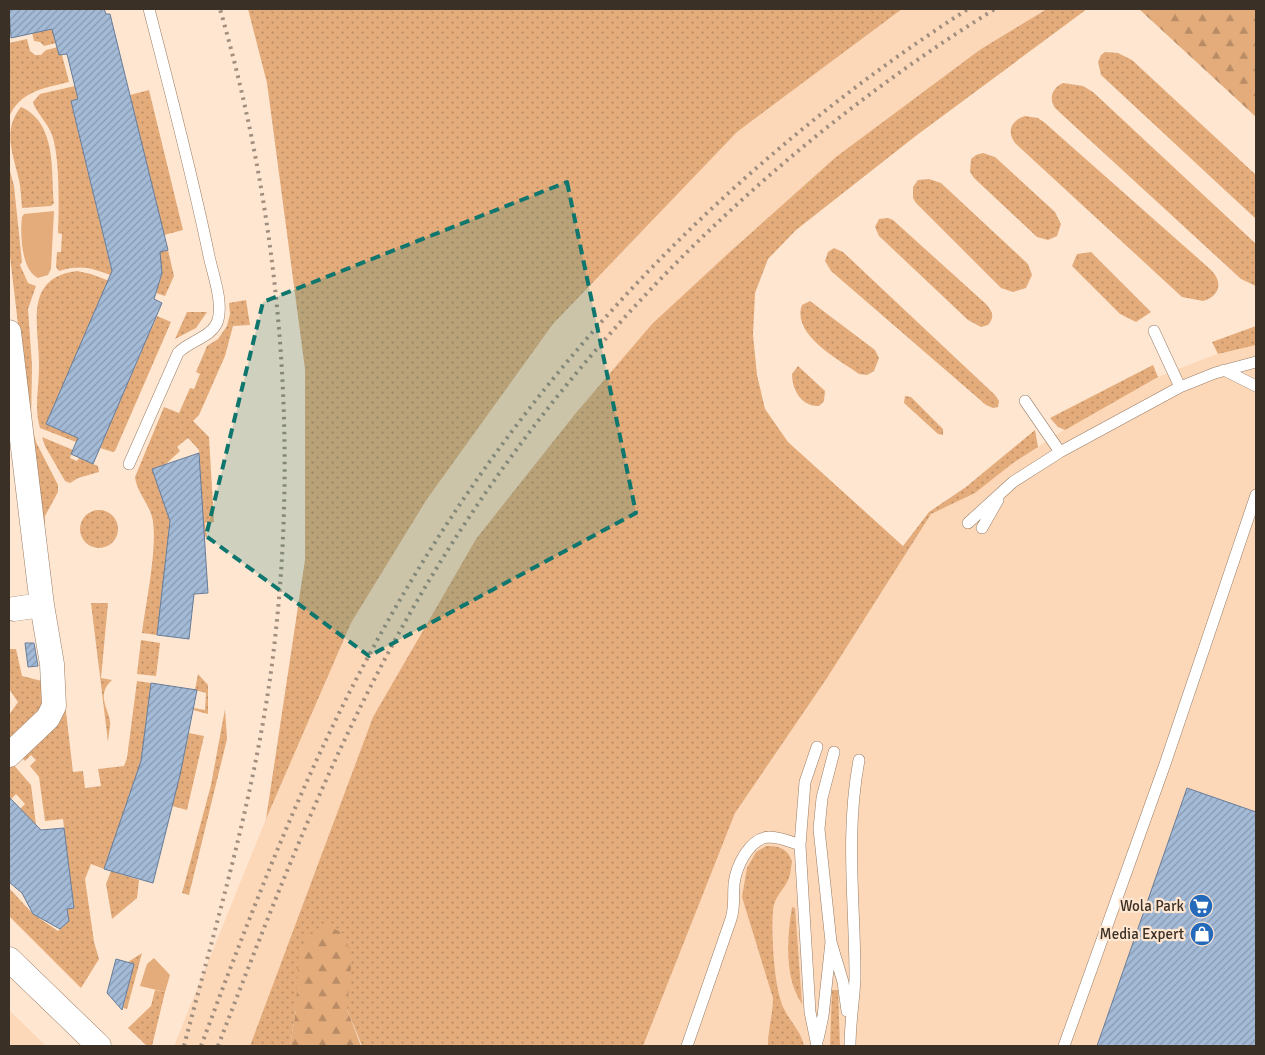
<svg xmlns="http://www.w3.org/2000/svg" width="1265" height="1055" viewBox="0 0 1265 1055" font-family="Signika,sans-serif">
<defs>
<pattern id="grass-dots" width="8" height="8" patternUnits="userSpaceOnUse" patternTransform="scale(1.25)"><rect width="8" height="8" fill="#e4ac7b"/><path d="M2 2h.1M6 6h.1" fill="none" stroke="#ba8c65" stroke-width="1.8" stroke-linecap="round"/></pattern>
<pattern id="forest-firs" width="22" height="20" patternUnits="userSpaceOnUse" patternTransform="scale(1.25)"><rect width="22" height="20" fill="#e4ac7b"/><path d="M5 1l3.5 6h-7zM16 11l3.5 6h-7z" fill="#ba8c65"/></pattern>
<pattern id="building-hatch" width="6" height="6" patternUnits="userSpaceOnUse" patternTransform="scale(1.25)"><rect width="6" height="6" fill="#a4bbd8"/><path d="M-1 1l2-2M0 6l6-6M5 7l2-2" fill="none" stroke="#8798af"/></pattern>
</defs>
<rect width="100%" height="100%" fill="#ffe6d1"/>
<path fill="#fcd7b8" d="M902 9H1047L981 49 652 324 575 414 476 539 373 717 250 1046H174L266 819 351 623 427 499 553 324 737 132Z
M1256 345V1046H643L735 813 827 678 931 514 975 493 1013 463 1064 430 1158 377 1214 355Z
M9 1010 46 1046H9Z"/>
<path fill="url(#grass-dots)" d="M248 9H902L737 132 553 324 427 499 351 623 266 819 305 560V369L267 83Z
M1047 9H1087L917 135 796 230 768 259 755 293 753 335 757 375 765 409 788 442 903 546 929 512 966 487 1035 430 1038 447 1013 463 975 493 931 514 827 678 735 813 643 1046H362L347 1009 296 1010 290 1046H250L373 717 476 539 575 414 652 324 732 250 836 157 981 49Z
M56 22V43L44 46 40 42 34 41 32 33Z
M27 39 30 51 35 55H41L46 50 58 47 59 55H62L69 82C45 88 20 91 9 117V43Z
M1105 52 1118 53 1132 60 1256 175V219L1101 75 1098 62 1101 55Z
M1063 83 1083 86 1093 92 1256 244V286L1241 279 1056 109C1048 99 1052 88 1063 83Z
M75 86 78 99 71 102 113 276C93 268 80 264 59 271L56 267 57 252H61L62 234 58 233C59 209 60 157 52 135 49 125 34 109 33 102L40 94Z
M149 90 183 230 164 235 130 95Z
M21 107C57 123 51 171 54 203L51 206 22 208C21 198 21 189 19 180 13 154 2 130 21 107Z
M1025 116 1038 118 1045 123 1210 269C1223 281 1221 296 1203 301L1182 297 1015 143C1006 131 1012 120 1025 116Z
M983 153 995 157 1055 212 1061 224 1057 236 1048 240 1037 237 974 178 970 172 971 159 976 155Z
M9 167 14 186 22 262 20 265 28 283 36 286 28 309 32 365 31 423 36 442 58 485V492L45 516V532L73 772 83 771 85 788 101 786 98 769 124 766 127 758 137 681 151 683 141 761 104 869 91 864 85 879 94 942 99 959 81 988 9 916V888L33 914 58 931 69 921 67 909 74 908 63 819 45 821 39 777 30 766 36 760 31 755 25 761 20 756 62 697 9 248Z
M929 179 941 183 1028 264 1032 275 1026 288 1013 292 1001 288 916 203 913 198V187L918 180Z
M888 218 893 220 986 304C993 312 995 317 988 325L981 327 968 320 879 236 875 227 879 219Z
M834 248 843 252 995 395 999 401 998 407 993 408 986 405 831 271 825 261 828 252Z
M168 250 174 276 165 296 156 293 162 273 158 252Z
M1091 252 1151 312 1136 322 1120 314 1072 266 1077 254Z
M77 271 91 274 112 282 46 424 78 438 76 442 40 428C34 409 39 387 39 367 40 329 21 278 77 271Z
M246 300 250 325 233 326 225 356 199 415 193 421 209 437 214 522 205 523 207 537H204L199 450 188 438 177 447 180 451 166 464 152 469 170 521 157 635 142 633C146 603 157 550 153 522 151 505 137 494 135 477L164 407 179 413 190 388 194 389 200 374 196 372 207 346 218 339 227 326 230 314 229 303Z
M810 301 875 350 879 358 874 371 867 375 859 374C840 360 791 335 802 305Z
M187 312H207L196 328 175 339Z
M157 316 171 322 115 451 113 452 100 448 108 429 107 428 142 351 141 349 147 334H149Z
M1256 326V345L1218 354 1212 342Z
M1153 365 1158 377 1065 430 1058 427 1050 418Z
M798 366 825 391 824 401 819 406C801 407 792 389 792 374Z
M905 396 911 397 943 429V435L938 434 904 403Z
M42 437 73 450 70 458 77 461 79 458 98 466 99 472 78 478 70 483 65 481 45 446Z
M80 529a19 19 0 1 1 38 0a19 19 0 1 1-38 0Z
M91 603H108L101 678 112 680C96 695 108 707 110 721 111 727 108 735 108 742Z
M141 640 160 643 156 676 137 674Z
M9 649H16L22 676 42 681 47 702 9 746V715L18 702 9 689Z
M198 674 208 685V714L193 710 194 708 205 710 206 693 195 690Z
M225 709 227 739 189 895 182 893 211 785Z
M189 733 204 736 187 810 172 806Z
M12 763 31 785 36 825 20 809 25 804 16 794 11 799 9 797V766Z
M766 846C779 846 787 848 792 861 791 867 791 874 788 880 783 891 774 897 773 910 771 933 774 990 784 1009 791 1023 801 1031 804 1046L768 1045C768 1029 773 1014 773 998L742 897 747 868 756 852Z
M111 871 139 880 137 898 112 919 106 884Z
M792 907 795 908 802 1004C784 977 787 938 792 907Z
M142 953 127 1009 123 1008 134 964 128 962Z
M155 990 165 992 152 1046H147L128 1028 151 1006Z
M832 990H838L840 1046H830Z"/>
<path fill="url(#forest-firs)" d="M1139 9H1256V117Z
M325 924 346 935 351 968 347 1009 361 1046H290L296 1010 298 963 306 936Z"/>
<path fill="#e4ac7b" d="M54 211 51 269 48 275 38 278C21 270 20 233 22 217L24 214Z
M154 958 170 975 165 992 140 986 147 964Z"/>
<path fill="url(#building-hatch)" stroke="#677c98" d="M9 9H104L106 14H110L168 250 160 252 162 273 154 299 162 303 93 464 71 454 78 438 46 424 112 271 71 101 78 99 67 54 59 55 52 29 11 38Z
M199 453 208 593 194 594 189 639 157 635 170 521 152 469Z
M25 643H34L38 666 28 667Z
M151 683 197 690 180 775 153 883 104 869 141 761Z
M1187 788 1256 812V1046H1097Z
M9 797 41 830 64 828 74 908 67 909 69 921 60 929 33 914 22 893 9 882Z
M116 959 134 964 122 1010 107 993Z"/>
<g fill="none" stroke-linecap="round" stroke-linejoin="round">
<g stroke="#987c64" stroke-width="12">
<path id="lane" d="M1154 331 1180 387
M1224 370 1256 386
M1025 401 1060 452
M129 464 178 353C189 341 213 337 218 320 223 301 213 275 209 256 192 173 170 91 149 9
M968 523 1013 482 1060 452 1180 387 1215 373 1256 362
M982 528 998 500
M817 747 805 782 800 845 810 1012 817 1046
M831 942 819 829 822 798 834 752
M818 1039 823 1016 831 942 843 982 847 1011
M687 1046 731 919C735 907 733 897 734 884 736 867 749 838 769 837 780 837 789 841 800 845
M850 1046C850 1023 854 1000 855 978 855 903 845 835 859 760
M1064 1046 1165 764 1256 495"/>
</g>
<g stroke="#987c64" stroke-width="25">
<path id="street" d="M9 332 42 605 14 609
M9 755 48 718 54 706 52 664 42 605
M9 959 99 1046"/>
</g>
<use href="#lane" stroke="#fff" stroke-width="11"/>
<use href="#street" stroke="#fff" stroke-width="24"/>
<path stroke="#a08e7e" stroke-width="4" stroke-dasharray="2.5 5" stroke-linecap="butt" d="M184 1046C217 920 255 794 272 664 300 446 281 220 220 9
M201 1046C252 910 304 773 374 646 515 386 720 168 968 9
M218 1046C269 914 320 781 387 655 527 391 741 166 995 9"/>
</g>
<path fill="#0f766e" fill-opacity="0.2" stroke="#0f766e" stroke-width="4" stroke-dasharray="10 6" stroke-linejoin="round" d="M567 182 636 513 369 656 206 536 263 302Z"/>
<defs>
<g id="supermarket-disc" transform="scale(1.25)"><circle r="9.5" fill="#256aba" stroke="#ffe6d1"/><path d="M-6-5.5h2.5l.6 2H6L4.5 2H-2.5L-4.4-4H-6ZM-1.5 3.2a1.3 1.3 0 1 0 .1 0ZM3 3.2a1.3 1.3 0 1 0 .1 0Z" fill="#fff"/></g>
<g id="shop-disc" transform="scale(1.25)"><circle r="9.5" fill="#256aba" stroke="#ffe6d1"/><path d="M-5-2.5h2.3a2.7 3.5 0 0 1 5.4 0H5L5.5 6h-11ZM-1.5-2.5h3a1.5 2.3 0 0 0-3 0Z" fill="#fff"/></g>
</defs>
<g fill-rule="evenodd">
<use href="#supermarket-disc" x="1201" y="906"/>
<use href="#shop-disc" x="1202" y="934"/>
</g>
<g text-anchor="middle" stroke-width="4.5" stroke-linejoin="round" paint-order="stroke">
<g font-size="15" fill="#3b3025" stroke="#ffe6d1" text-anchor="end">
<text x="1184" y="911">Wola Park</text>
<text x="1184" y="939">Media Expert</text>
</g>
</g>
<rect width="1265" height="1055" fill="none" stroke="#3b3025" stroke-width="20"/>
</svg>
